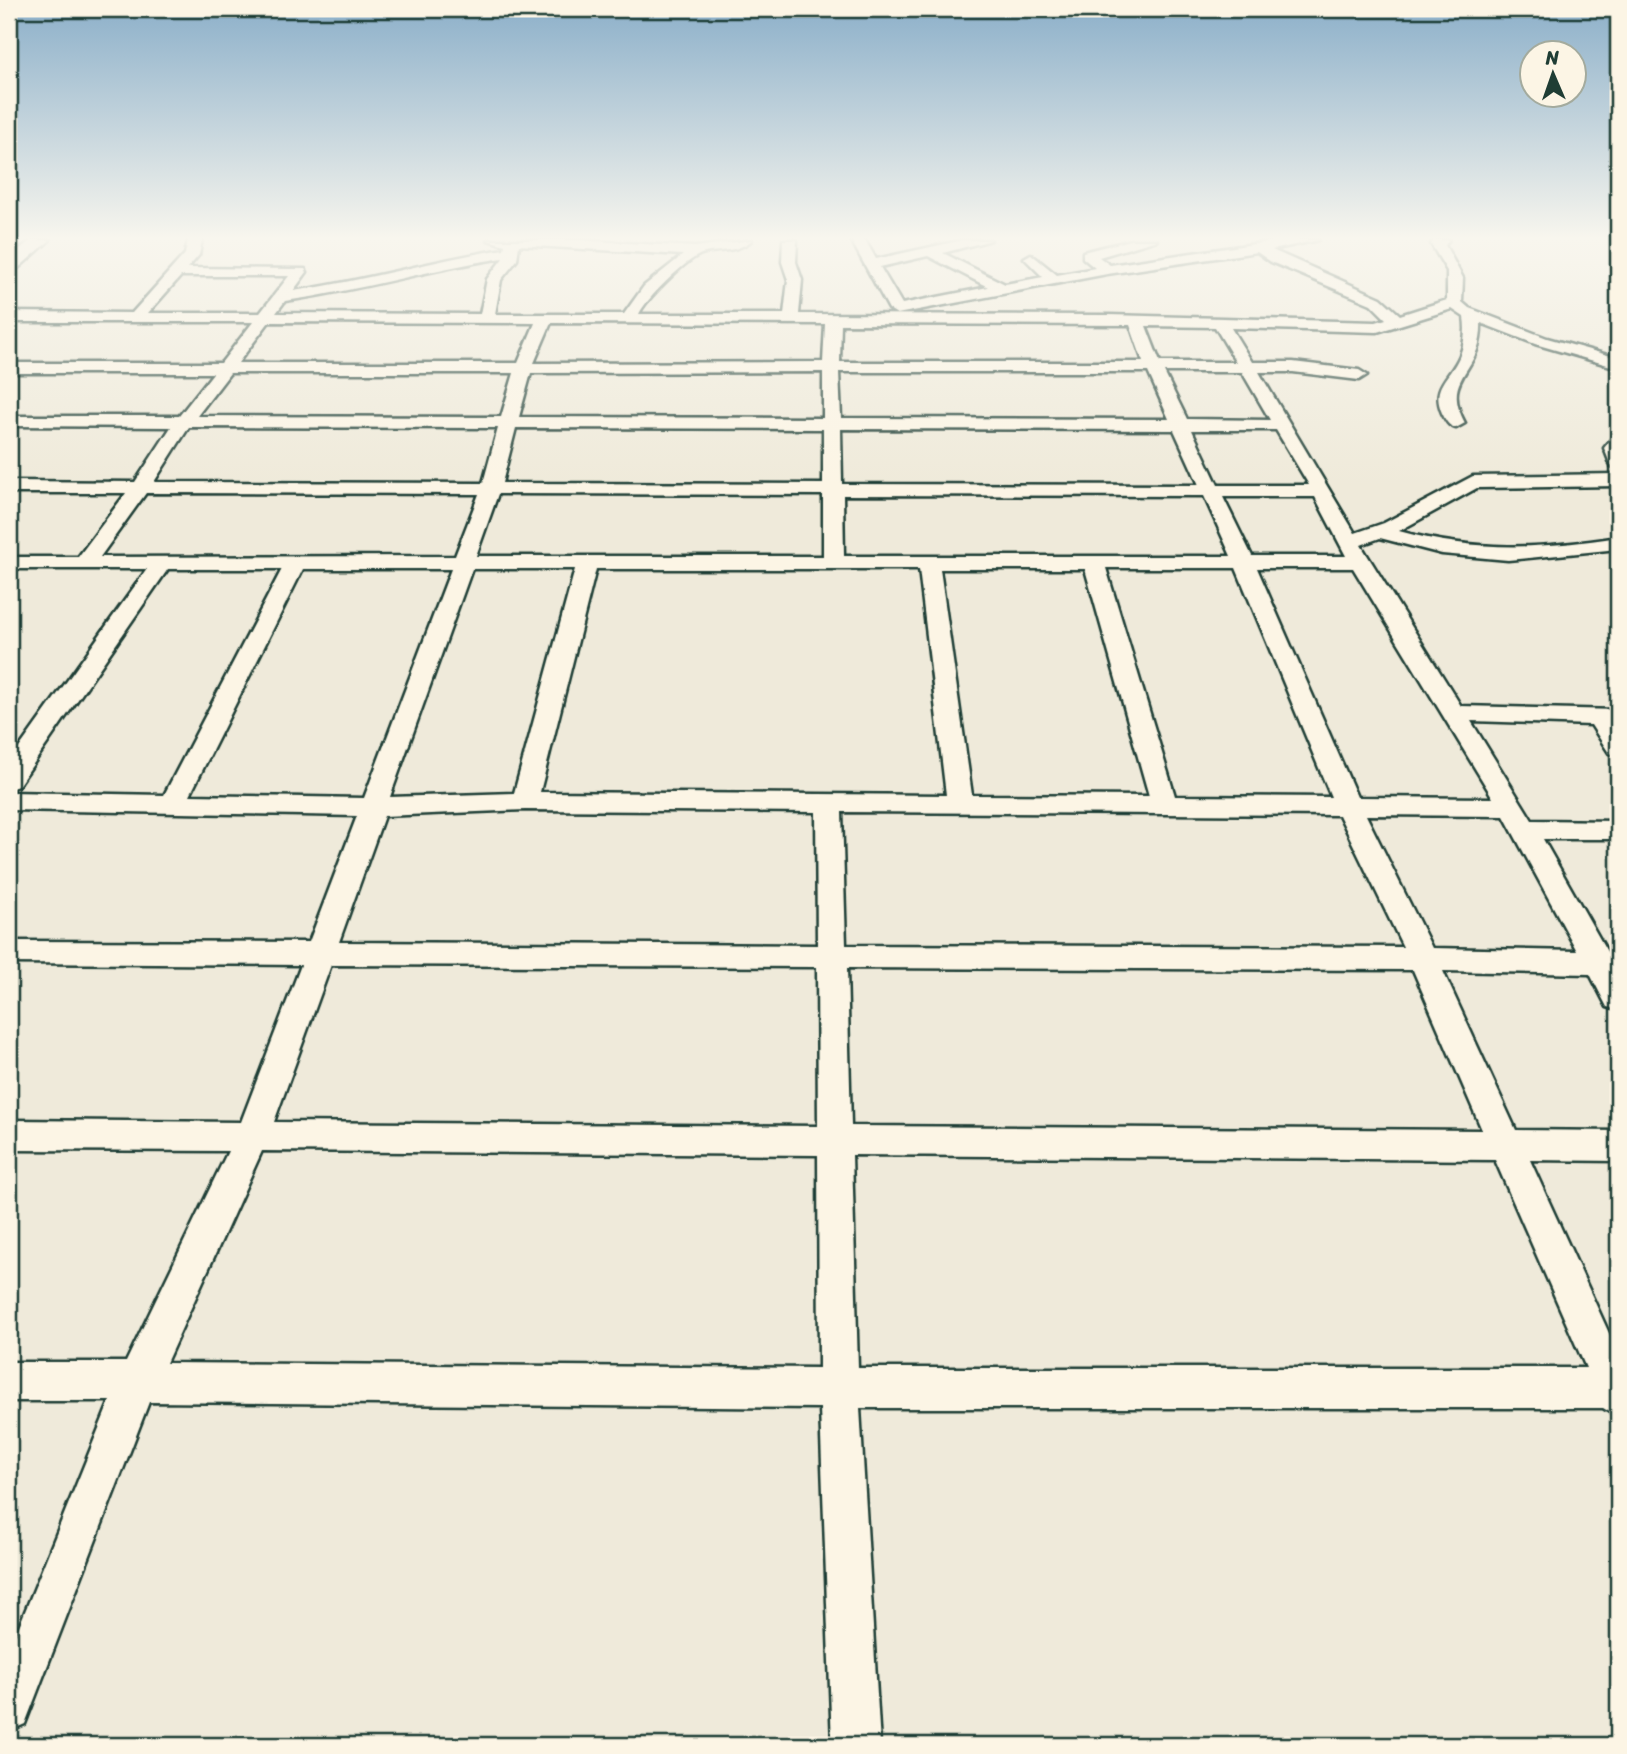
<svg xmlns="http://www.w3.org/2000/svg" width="1627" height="1754" viewBox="0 0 1627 1754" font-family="Sriracha,sans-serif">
<rect width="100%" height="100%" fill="#efeada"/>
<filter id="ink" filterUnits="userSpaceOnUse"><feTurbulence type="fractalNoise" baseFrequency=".0143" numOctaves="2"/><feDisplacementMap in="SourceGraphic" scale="14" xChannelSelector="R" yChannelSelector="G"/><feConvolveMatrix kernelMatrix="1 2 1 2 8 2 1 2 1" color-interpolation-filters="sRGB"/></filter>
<g filter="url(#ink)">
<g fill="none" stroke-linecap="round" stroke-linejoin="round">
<g stroke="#1f3d34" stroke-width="5">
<path id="minor" d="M188 240H202L199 255 188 268 305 269 307 272 293 291C365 281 433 260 504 249L505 245 488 240H577L695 247 752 240C734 255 714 248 699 255 684 262 646 299 639 314H784L788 280 782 262 783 240H797L796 262 802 280 799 314 1109 315 1376 322 1386 319 1371 304 1271 262 1257 252 1107 274 897 314 889 309 851 240H865L876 259 963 240H991L943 253 1005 284 1043 277 1024 258 1031 254 1057 275 1095 268 1083 258V252L1131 240H1157L1099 257 1110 265 1281 240H1318L1272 250 1381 298 1400 315 1447 300V271L1431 244 1434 240H1449L1445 245 1463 278 1462 302 1469 308 1547 338 1618 358V368L1535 344 1481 323C1483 374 1439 375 1465 423L1456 428C1448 426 1446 421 1442 413 1430 385 1451 378 1460 355 1465 342 1466 329 1464 317L1452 309 1377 332 1231 328 1252 362H1293L1359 370 1367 375 1359 380 1293 372H1259L1355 533 1384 523 1473 476 1618 474V486L1477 488 1399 531C1473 552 1543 549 1618 537V549L1508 560 1442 554 1380 538 1361 545 1461 706 1618 710V755L1609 753 1591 725 1471 721 1532 820 1618 821V839H1543L1618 971V1010L1607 1007 1590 974 1443 971 1516 1130 1618 1131V1161L1530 1160 1618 1353V1417L1603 1408H860L880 1745H832L820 1408 149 1402 25 1724 9 1731V1651L110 1401H9V1362H126L228 1151 9 1150V1120L241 1122 301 965 9 963V941L309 942 357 816 9 810V792L164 795 282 569H168L18 786 9 789V762L147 569H9V557H78L126 493H9V481L135 482 171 427 9 426V416H179L213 373H9V363H221L253 322H9V312L132 313 185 254ZM519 245 683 255 644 286 624 314H495L501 280 517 260ZM928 256 988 287 902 304 880 267ZM503 258 487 279 480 314 276 313 285 301C359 291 430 269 503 258ZM181 276H289L260 313H148ZM269 322 535 323 518 363H238ZM551 323 825 324 823 362 534 363ZM841 324 1130 325 1143 362H840ZM1146 326 1215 327 1236 362H1160ZM823 372V418L519 417 531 373ZM839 372H1148L1169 419 841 418ZM1164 372H1242L1270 420 1187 419ZM230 373H514L501 417 197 416ZM189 427 498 428 483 483 154 482ZM516 428 823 429V484L502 483ZM841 429 1174 430 1199 485 842 484ZM1192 430H1276L1309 485H1218ZM146 493 479 494 455 556 100 557ZM498 494 823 495V556H476ZM843 495 1204 496 1231 556H844ZM1223 497H1315L1346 556H1252ZM1106 568H1236L1331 797 1175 796ZM1257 568H1353L1493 798 1357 797ZM303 569H451L364 798 190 795ZM472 569H575L514 793 390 797ZM596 569H919L946 795 540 792ZM940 569H1085L1149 796 972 795ZM525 810 816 812 817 945 339 942 384 816ZM842 812 1339 815 1403 947 846 945ZM1366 815 1504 816 1577 951 1432 948ZM331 965 817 967 818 1126 274 1122ZM847 968 1413 970 1482 1130 851 1126ZM262 1151 818 1155 819 1368 166 1363ZM852 1155 1495 1160 1586 1368H858Z
M1618 436V468L1611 466 1604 448 1612 438Z"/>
</g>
<g stroke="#1f3d34" stroke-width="5">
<path id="major" d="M31 240H50L15 271 9 272V258Z"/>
</g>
<use href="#minor" fill="#fcf5e5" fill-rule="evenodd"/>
<use href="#major" fill="#fcf5e5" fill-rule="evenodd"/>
</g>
</g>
<linearGradient id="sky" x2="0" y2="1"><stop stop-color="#8bafc9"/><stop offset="0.49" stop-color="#f8f6ee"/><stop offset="1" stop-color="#f8f6ee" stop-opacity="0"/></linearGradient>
<rect width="1627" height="486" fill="url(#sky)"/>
<rect width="1627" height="1754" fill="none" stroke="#fcf5e5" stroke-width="35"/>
<rect x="18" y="18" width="1592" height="1719" fill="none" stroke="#1f3d34" stroke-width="2.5" filter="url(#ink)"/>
<g transform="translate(1553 74) rotate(358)"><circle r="33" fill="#fcf5e5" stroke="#a4ab9e" stroke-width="2"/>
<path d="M0-5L12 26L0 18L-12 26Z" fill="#1f3d34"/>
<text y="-10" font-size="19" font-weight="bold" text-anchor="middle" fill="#1f3d34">N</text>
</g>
</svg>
